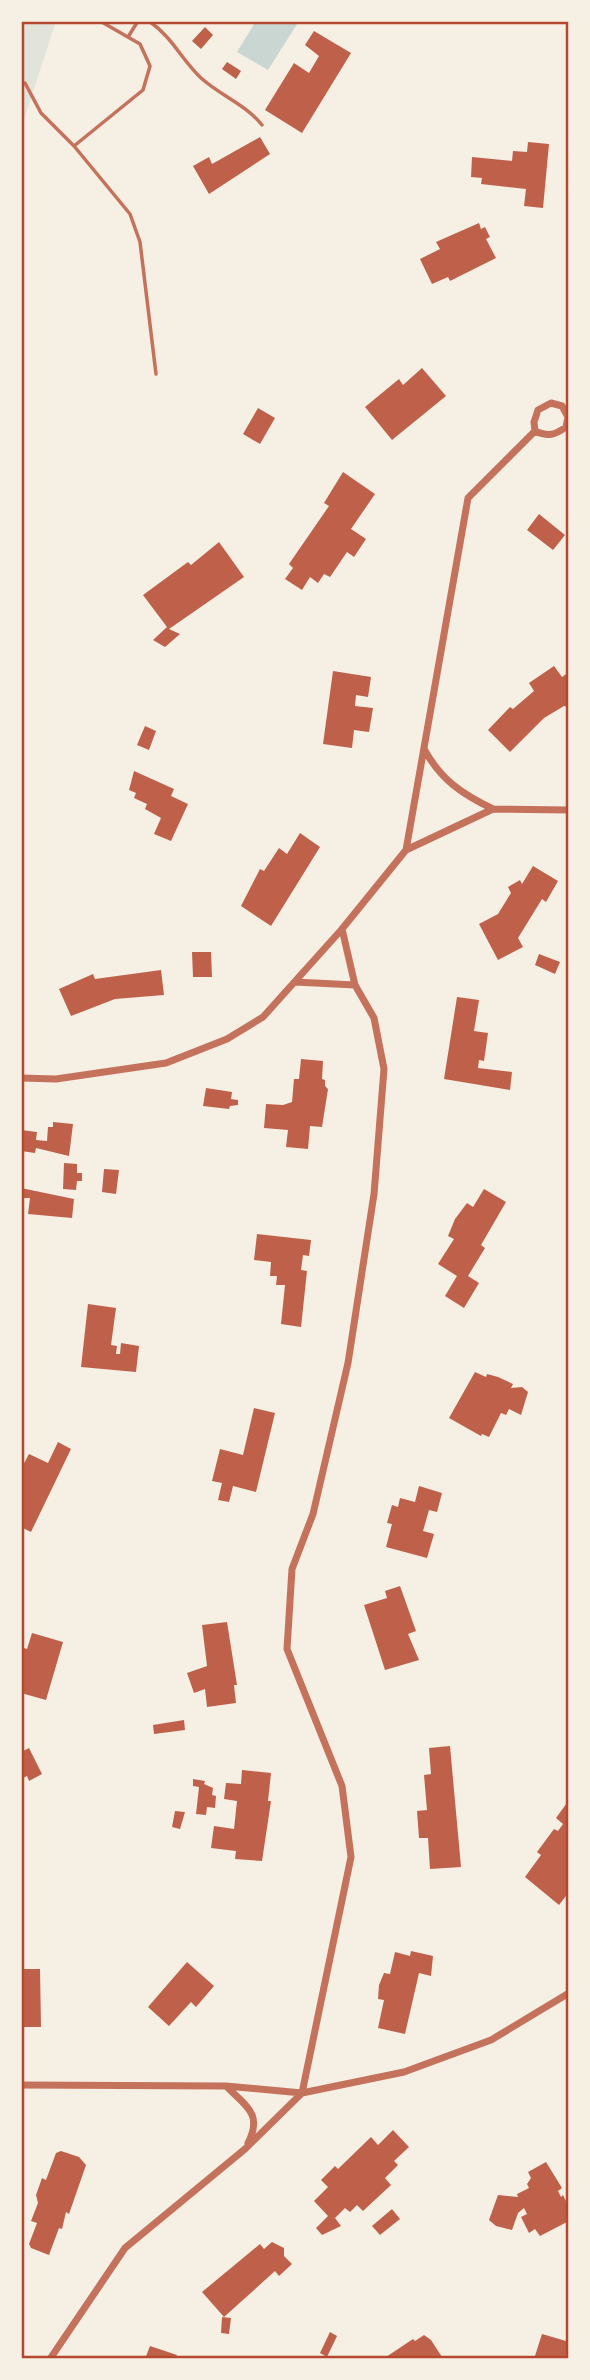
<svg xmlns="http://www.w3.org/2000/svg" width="590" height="2380" viewBox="0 0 590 2380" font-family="'Fira Sans',sans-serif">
<rect width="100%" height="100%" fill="#f6efe4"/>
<path fill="#e2e4dc" d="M21 21H56L21 129Z"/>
<path fill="#c9d6d2" d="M256 21H299L268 70 237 52Z"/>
<path fill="#bf614a" d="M205 27 213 35 201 49 192 41Z
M314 31 351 53 302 133 265 110 294 63 309 73 319 56 305 45Z
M227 62 241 71 236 79 222 69Z
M260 137 270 154 209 194 193 166 209 157 212 164Z
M528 142 549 144 543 208 524 206 526 189 481 184 482 178 471 177 472 157 512 161 513 151 527 152Z
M479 223 481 229 485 227 490 237 486 239 496 258 450 281 448 277 432 284 420 259 440 249 436 242Z
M422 368 446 396 392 440 365 407 399 379 403 385Z
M258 408 275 418 260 444 243 434Z
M343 472 375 494 351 529 366 539 354 557 347 552 330 577 324 574 318 583 310 577 302 590 285 579 293 568 289 564 329 506 324 503Z
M539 514 565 535 553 550 527 530Z
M219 542 244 577 169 629 180 634 165 647 153 640 167 627 143 595 188 562 191 565Z
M554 666 562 677 569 672V707L564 706 544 718 510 752 488 730 510 707 513 709 534 691 529 683Z
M333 671 371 677 368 697 356 695 355 706 373 708 369 732 354 730 352 748 323 744Z
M145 726 156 731 149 750 137 745Z
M134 771 174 789 171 796 188 804 171 841 154 834 161 818 145 809 147 804 134 798 136 793 129 790Z
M300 833 320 847 271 926 241 906 260 869 264 871 279 848 287 854Z
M533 866 558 881 546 902 542 899 518 938 523 947 498 960 479 924 498 914 511 893 508 887 520 880 522 884Z
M192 952H211L212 977H193Z
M539 954 560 962 555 974 535 965Z
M161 970 164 995 115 999 71 1016 59 989 93 974 95 979Z
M457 997 479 1000 474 1031 488 1033 484 1061 479 1060 478 1068 512 1072 510 1090 444 1079Z
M301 1059 323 1061 322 1079 325 1080V1086L328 1089 322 1127 310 1126 308 1149 286 1147 288 1130 264 1128 266 1104 283 1105 292 1102 294 1079H299Z
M206 1088 232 1092 231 1099 238 1100V1105L230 1106 229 1109 203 1106Z
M53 1122 73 1124 69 1156 36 1148 35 1153 21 1151V1130L37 1132 36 1140 47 1141 48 1127H53Z
M64 1163 77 1164V1173H82V1181H77L76 1190 63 1189Z
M104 1169 119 1170 116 1194 102 1192Z
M21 1188 74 1199 72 1218 28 1214 30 1198H21Z
M484 1189 506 1202 481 1245 485 1248 468 1276 479 1283 464 1308 445 1296 457 1276 438 1264 454 1239 448 1236 455 1219 467 1203 473 1207Z
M257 1234 311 1240 309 1256 303 1255 301 1270 307 1271 301 1327 281 1324 285 1285H276L277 1276H270L271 1262 254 1260Z
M88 1304 116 1308 111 1345 117 1346 116 1354H120L121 1343 139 1346 136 1372 81 1367Z
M475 1372 486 1377 487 1374 498 1377 513 1384 511 1388 522 1387 528 1392 521 1415 509 1409 506 1415 501 1413 489 1437 482 1434 481 1436 449 1418Z
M254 1408 275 1413 256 1492 233 1486 229 1502 218 1500 222 1483 212 1481 220 1449 243 1455Z
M58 1442 71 1449 31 1532 21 1527V1469L29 1454 48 1463Z
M419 1486 442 1493 437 1512 429 1510 423 1531 434 1534 427 1558 386 1547 392 1524 387 1523 392 1505 398 1507 400 1498 415 1502Z
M400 1586 416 1631 408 1634 419 1660 385 1670 364 1605 387 1598 385 1591Z
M227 1622 237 1685H234L236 1703 207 1707 205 1689 194 1693 187 1673 207 1666 202 1625Z
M32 1633 63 1642 46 1700 21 1693V1647L27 1649Z
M184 1720 185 1730 154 1734 153 1725Z
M450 1746 461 1867 430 1869 428 1838H419L417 1811 427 1810 424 1775 431 1774 429 1748Z
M29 1748 42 1774 29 1781 27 1776 21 1779V1752Z
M242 1770 271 1773 268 1801H271L262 1861 235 1859 236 1851 211 1848 214 1826 234 1829 237 1801 224 1799 226 1783 241 1784Z
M193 1779 205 1781 204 1784 213 1788 212 1795 216 1796 215 1808 207 1807 206 1815 196 1814 199 1787 193 1786Z
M569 1800V1892L559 1905 525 1877 541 1855 537 1852 554 1829 558 1831 563 1824 556 1818Z
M175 1811 185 1812 180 1829 172 1827Z
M411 1951 433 1956 431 1976 419 1973 405 2034 378 2028 384 2000 378 1999 379 1985 384 1973 390 1974 395 1952 410 1956Z
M187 1962 214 1986 196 2007 191 2002 169 2026 148 2007Z
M22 1969H40L41 2027H21Z
M393 2130 409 2147 394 2161 398 2165 385 2178 391 2185 363 2211 357 2205 350 2212 345 2208 335 2218 341 2226 322 2235 316 2228 328 2216 314 2201 328 2187 321 2180 335 2166 338 2169 371 2137 378 2145Z
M61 2151 79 2157 86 2165 69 2214 66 2212 62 2229 59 2228 49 2255 31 2248 29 2244 37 2223 31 2221 38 2203 36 2195 42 2178 46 2180 56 2153Z
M546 2162 562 2188 558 2191 561 2197 563 2195 569 2207V2221L540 2236 535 2229 529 2233 521 2217 527 2214 524 2208 518 2213 512 2230 496 2226 489 2220 498 2195 518 2197 517 2194 529 2188 527 2184 531 2178 528 2172Z
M392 2209 400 2219 380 2235 372 2226Z
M272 2242 284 2248V2256L292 2264 279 2276 275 2271 224 2317 202 2292 260 2244 264 2249Z
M222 2317 231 2318 229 2334 221 2333Z
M330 2332 337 2336 327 2357 320 2353Z
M542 2334 566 2341 569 2335V2359H534Z
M424 2335 431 2340 442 2357 383 2359 413 2339 415 2341Z
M150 2346 177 2355 175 2359H145Z"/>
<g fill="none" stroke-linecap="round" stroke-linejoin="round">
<path stroke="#c5725c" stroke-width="3.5" d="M100 21 140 44 150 66 143 90 74 146 130 214 140 242 156 374
M149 21C173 38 181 59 201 78 221 96 245 104 262 125
M128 37 138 21
M25 83 41 113 74 146"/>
<path stroke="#c5725c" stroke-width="7" d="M424 749C441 780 462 794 493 809
M406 850 468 498 535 431C548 437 555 435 566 427L568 417 562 406 551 403 538 410 534 422 535 431
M295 982 355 985
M21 1078 56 1079 166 1063 227 1039 263 1017 342 929 406 850 493 809 569 810
M21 2085 226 2086 302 2093 404 2072 491 2040 569 1993
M227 2087C246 2106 263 2114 248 2143
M50 2359 125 2248 245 2149 302 2093 351 1857 342 1786 287 1649 292 1569 313 1514 348 1363 374 1194 384 1069 374 1018 355 985 342 929"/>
</g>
<rect width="590" height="2380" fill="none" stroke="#f6efe4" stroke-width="46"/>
<rect x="23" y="23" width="544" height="2334" fill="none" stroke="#b5482f" stroke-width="2.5"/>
</svg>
